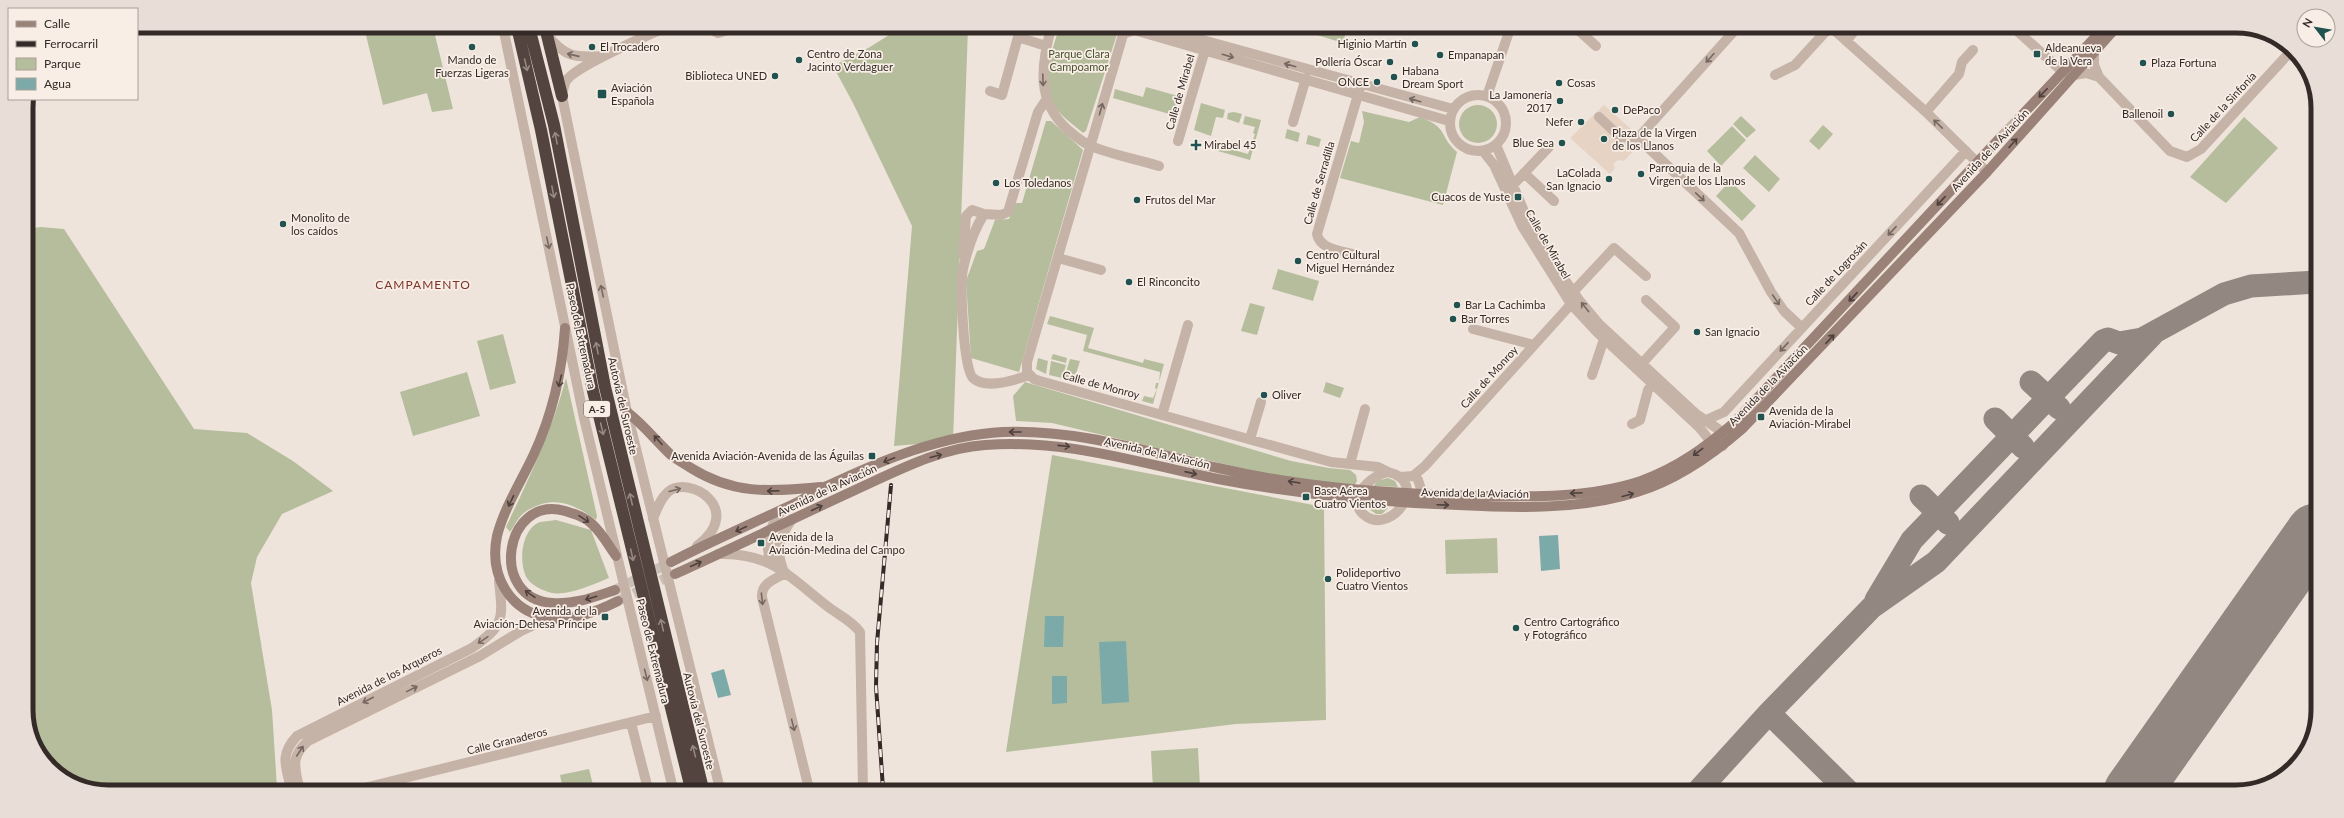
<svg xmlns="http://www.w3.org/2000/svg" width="2344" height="818" viewBox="0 0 2344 818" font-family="Lato,sans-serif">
<rect width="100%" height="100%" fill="#efe4db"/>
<path fill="#b5bd9c" d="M364 27H433L453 109 432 112 427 93 383 105Z
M900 28H968L953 441 894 446 912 226 853 103 833 66 870 47Z
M1059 28H1119L1086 131 1083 133C1074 125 1063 118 1056 108 1038 85 1052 52 1059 28Z
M1291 28H1315L1313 35Z
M1319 28H1347L1343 43 1317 35Z
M1146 87 1178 96 1173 115 1113 98 1115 89 1143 97Z
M1201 103 1225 110 1223 118 1216 117 1211 136 1194 130Z
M1459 124a19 19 0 1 1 38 0a19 19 0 1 1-38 0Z
M1362 111 1409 122 1420 117C1449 128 1438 135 1457 152L1443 205 1340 178 1351 141 1359 143 1364 122Z
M1234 112 1242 114 1239 123 1227 119 1228 113Z
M1245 116 1261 120 1250 160 1207 148 1209 143 1248 154 1255 134 1253 133 1255 127 1243 124Z
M1741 116 1756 130 1747 138 1733 124Z
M2244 117 2278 148 2226 203 2190 177Z
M1046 121H1051L1083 150 1019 372 971 358 966 281 977 251 984 249 995 220 1009 219 1015 203H1022Z
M1823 125 1833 134 1819 150 1809 141Z
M1732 126 1746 140 1721 166 1707 151Z
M1287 129 1300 133 1298 142 1285 138Z
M1308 135 1321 139 1319 147 1306 144Z
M1755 155 1780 179 1769 192 1743 168Z
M1730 181 1756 206 1742 221 1716 196Z
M41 227 64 229 194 429 247 433 293 461 333 491 282 514 257 557 251 583 272 710 277 788H82L43 760 26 715V229Z
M1278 269 1319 281 1313 301 1272 289Z
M1250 303 1265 307 1257 335 1241 331Z
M1050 316 1094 328 1088 348 1143 363 1144 359 1164 364 1153 404 1142 401 1144 396 1153 398 1157 389 1155 388 1156 383H1159L1160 372 1083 351 1087 335 1047 324Z
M503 334 516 383 490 390 477 341Z
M1053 354 1067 358 1066 363 1051 359Z
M1038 358 1048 361 1046 374 1036 369Z
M1070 359 1080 361 1075 377 1086 380 1079 383 1064 379Z
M1051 361 1066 365 1062 378 1049 375Z
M467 372 480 416 413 436 400 392Z
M566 378 597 516 596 520C573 503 552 494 525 512 519 516 514 526 510 532L506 527C529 478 552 431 566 378Z
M1025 382 1291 461 1329 468 1350 470 1356 475 1357 481 1354 486 1266 474 1052 423 1016 421 1013 396Z
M1326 382 1344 388 1340 398 1323 392Z
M1052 455 1324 507 1326 720 1236 724 1006 752Z
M1388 478 1395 481 1398 487 1374 486 1377 481Z
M1366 507 1388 508 1382 514H1376Z
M556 520 591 530 609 578C594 584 568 596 552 593 543 591 528 584 525 574 519 559 522 529 540 522 545 521 551 521 556 520Z
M1497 538 1498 573 1446 574 1445 540Z
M1198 748 1200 787 1153 790 1151 751Z
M589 769 594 789H563L560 775Z"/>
<path fill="#e6d3c3" d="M1604 105 1632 130 1639 145 1624 161 1618 160 1613 164 1615 168 1610 174 1570 138Z"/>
<path fill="#7caaa8" d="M1558 535 1560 569 1541 571 1539 536Z
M1045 616H1064L1063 647H1044Z
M1126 641 1129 702 1102 704 1099 642Z
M724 669 731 695 718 698 711 673Z
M1052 676H1067V703L1052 704Z"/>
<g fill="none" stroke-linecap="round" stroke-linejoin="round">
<path stroke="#928781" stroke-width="23" d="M2031 382 2059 408
M1995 419 2023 447
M1921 496 1948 523
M1876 600 1912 540 2103 341 2108 339 2119 343 2142 339 2224 294 2251 286 2317 282
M1769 713 1848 791
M1698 791 1769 713 1872 607 1936 562 2152 335"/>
<path stroke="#928781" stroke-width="57" d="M2132 792 2315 532"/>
<path stroke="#cabfb7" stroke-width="10" stroke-dasharray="10 5" stroke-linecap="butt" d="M615 590 671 562
M620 600 674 574"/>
<path stroke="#c6b3a8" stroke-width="10" d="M503 27 584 418 673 789
M666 27C647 36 575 66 566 81 564 85 563 91 562 96L627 412 720 789
M706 27 718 33 737 27
M1051 28C1041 66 1036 101 1068 130 1075 136 1083 143 1091 146 1112 155 1137 159 1159 166
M1125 28 1027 362V372L1034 379 1040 381 1331 462 1378 467 1388 472
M1159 28 1453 109
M1577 29 1596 46
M1736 29 1638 138 1739 233 1771 292 1784 311 1802 328
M1833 29 1926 112 1987 172
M2016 30 2063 72 2074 75 2086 73 2099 77
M1123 34 1134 30 1449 121
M548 36C567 59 576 57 604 56
M1846 41 1856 29
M2094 52V65L2099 77 2170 151 2187 157 2201 149 2291 51
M1775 75 1795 65 1828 29
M990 91 1002 95 1018 37 1046 46
M1450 123a28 28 0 1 1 56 0a28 28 0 1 1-56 0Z
M1487 96 1510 29
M1926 112 1959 74 1962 62 1973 50
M1599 117 1620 137H1638
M1293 122 1306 78
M1999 139 2023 114
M1178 141 1205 50
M1483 151 1494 165 1522 226 1571 304 1597 332 1699 427 1711 442 1723 446V436L1718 429 1696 414 1599 324 1579 300 1550 259 1528 221 1496 145
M1524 173 1554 201
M1509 189 1549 147
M963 255 966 216 972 210 984 214
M1356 255C1343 251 1320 250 1317 234L1360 88
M1058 258 1101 270
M1473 329 1534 345
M1637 369 1675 327 1646 300
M1029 375C1015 380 986 390 973 378 963 369 960 284 963 269 967 251 974 230 984 214L1001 215 1008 212 1038 112 1046 100
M1592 375 1604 339
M1162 415 1188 325
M1704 421 1724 412 1966 151
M1632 424 1640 420 1648 390 1657 378
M1250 439 1261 402
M1350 464 1365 409
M1388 472C1430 482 1393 533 1367 517 1343 502 1370 475 1388 472Z
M1400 477 1413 476 1425 466 1564 312 1571 304 1573 292 1614 248 1646 276
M1418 480 1421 489 1427 494
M653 519C657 509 660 499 668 492 689 474 746 509 697 546
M718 554C773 552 791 579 831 609 841 616 853 622 860 632L863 789
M772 565C763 543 769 527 783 509
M784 572C775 548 778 540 792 519
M786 573C775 579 761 583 762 597L809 789
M631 723 648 789
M291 788C285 765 280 754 297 736L472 648C505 625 503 619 499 581
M299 788C295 767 290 757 308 741L480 656 521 631 549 618
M364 788 656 716"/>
<path stroke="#9a8279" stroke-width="10" d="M2023 114 2102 30
M565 328C562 373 553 413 534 454 522 480 504 508 497 536 489 575 509 611 549 618 572 622 598 611 618 601
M627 412C644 425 656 441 671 455 677 460 685 464 691 468 736 496 772 491 821 487
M671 562C713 540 756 522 798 502 808 497 817 490 827 486 882 460 943 435 1003 432 1078 429 1147 452 1218 468 1304 488 1392 494 1480 496 1532 497 1590 498 1641 481 1679 467 1704 448 1735 422L1999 139
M675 574C735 547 794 518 853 491 895 472 939 448 985 445 1069 439 1138 463 1218 479 1297 494 1377 502 1458 505 1516 508 1581 510 1637 492 1677 480 1711 456 1742 429L1987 172 2114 30
M615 590C594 597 574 605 552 603 488 599 504 494 565 511 575 514 585 517 592 524 602 533 609 546 616 556"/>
<path stroke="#54443f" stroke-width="12" d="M517 27 541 130 593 391 691 789
M529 27 554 125 605 387 703 789
M545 27 562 96"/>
<g stroke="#342a27" stroke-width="4">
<path id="rail" d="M883 789 876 686 877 643 891 485"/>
</g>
<use href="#rail" stroke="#f8eee6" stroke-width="2.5" stroke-dasharray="8" stroke-linecap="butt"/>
</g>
<defs><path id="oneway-shaft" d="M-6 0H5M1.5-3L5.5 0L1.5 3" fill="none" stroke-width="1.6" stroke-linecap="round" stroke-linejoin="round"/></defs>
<g stroke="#766861">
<use href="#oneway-shaft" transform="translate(573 55) rotate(-167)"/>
<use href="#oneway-shaft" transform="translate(1228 56) rotate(16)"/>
<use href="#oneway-shaft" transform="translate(1710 58) rotate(132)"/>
<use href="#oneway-shaft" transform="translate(1290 65) rotate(-164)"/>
<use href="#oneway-shaft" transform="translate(1043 80) rotate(88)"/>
<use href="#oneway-shaft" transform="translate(1415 100) rotate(-164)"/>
<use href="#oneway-shaft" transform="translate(1101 109) rotate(-74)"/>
<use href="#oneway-shaft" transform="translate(1938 124) rotate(-136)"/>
<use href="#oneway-shaft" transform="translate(1700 197) rotate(43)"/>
<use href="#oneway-shaft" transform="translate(1892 231) rotate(133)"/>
<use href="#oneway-shaft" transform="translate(548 243) rotate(78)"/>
<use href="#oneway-shaft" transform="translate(602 291) rotate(-102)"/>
<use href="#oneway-shaft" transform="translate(1776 300) rotate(56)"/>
<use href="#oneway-shaft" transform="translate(1585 307) rotate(-128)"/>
<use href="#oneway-shaft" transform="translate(1784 347) rotate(133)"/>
<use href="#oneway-shaft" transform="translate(675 490) rotate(-15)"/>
<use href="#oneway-shaft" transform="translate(762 599) rotate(84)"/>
<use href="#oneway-shaft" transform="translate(483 640) rotate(146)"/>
<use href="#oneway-shaft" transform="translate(646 675) rotate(76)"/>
<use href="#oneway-shaft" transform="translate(412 689) rotate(-26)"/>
<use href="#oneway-shaft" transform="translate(368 700) rotate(153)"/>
<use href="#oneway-shaft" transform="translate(793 725) rotate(76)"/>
<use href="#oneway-shaft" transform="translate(300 751) rotate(-57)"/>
</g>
<g stroke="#968882">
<use href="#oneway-shaft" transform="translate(526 65) rotate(77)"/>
<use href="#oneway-shaft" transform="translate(556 138) rotate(-101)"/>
<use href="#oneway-shaft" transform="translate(553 192) rotate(79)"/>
<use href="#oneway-shaft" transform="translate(597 348) rotate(-101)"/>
<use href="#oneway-shaft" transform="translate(602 429) rotate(77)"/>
<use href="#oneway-shaft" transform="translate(631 499) rotate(-103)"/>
<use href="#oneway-shaft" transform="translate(632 555) rotate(77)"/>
<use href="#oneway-shaft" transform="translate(662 625) rotate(-103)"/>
<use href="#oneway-shaft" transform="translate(694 751) rotate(-104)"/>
</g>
<g stroke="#4e403c">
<use href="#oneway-shaft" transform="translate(2043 93) rotate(134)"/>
<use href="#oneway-shaft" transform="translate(2013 143) rotate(-48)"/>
<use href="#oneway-shaft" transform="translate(1941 201) rotate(133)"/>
<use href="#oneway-shaft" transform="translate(1853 297) rotate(133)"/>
<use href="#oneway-shaft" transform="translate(1830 339) rotate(-47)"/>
<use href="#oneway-shaft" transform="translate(560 381) rotate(103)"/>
<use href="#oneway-shaft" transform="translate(1015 432) rotate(-180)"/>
<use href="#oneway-shaft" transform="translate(658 440) rotate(-132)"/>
<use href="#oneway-shaft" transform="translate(1064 446) rotate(6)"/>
<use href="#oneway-shaft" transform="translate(1698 452) rotate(143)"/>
<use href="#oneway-shaft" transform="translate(936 456) rotate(-14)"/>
<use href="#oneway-shaft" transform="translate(889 460) rotate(158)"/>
<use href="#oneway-shaft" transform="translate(1191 473) rotate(13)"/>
<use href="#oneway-shaft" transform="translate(1294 482) rotate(-171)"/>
<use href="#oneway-shaft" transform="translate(773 491) rotate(178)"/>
<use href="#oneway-shaft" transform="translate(1576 493) rotate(177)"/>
<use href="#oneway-shaft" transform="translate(1628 495) rotate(-15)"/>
<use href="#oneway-shaft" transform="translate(511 501) rotate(116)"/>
<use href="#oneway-shaft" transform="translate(1443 505) rotate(2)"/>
<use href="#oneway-shaft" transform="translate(817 508) rotate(-25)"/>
<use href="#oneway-shaft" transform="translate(584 519) rotate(34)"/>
<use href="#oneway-shaft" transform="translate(741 529) rotate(155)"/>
<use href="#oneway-shaft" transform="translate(696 564) rotate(-24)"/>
<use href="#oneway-shaft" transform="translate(530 594) rotate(-145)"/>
<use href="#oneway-shaft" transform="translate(591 598) rotate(163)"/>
</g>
<g fill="#205250" stroke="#f8eee6" stroke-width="1.5">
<circle cx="1415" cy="44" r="4"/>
<circle cx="472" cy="47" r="4"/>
<circle cx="592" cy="47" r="4"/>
<rect x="2033" y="50" width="8" height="8" rx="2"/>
<circle cx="1440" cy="55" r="4"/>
<circle cx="799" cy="60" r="4"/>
<circle cx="1390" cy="62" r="4"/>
<circle cx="2143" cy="63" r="4"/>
<circle cx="775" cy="76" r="4"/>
<circle cx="1394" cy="77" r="4"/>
<circle cx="1377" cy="82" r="4"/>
<circle cx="1559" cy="83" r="4"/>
<rect x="597" y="89" width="10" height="10" rx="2"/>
<circle cx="1560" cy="101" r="4"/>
<circle cx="1615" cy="110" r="4"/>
<circle cx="2171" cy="114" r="4"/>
<circle cx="1581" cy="122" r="4"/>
<circle cx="1604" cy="139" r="4"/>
<circle cx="1562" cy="143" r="4"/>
<path d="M1194 139h4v4h4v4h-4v4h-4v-4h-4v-4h4z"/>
<circle cx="1641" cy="174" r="4"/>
<circle cx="1609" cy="179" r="4"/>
<circle cx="996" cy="183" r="4"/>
<rect x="1514" y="193" width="8" height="8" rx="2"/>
<circle cx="1137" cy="200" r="4"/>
<circle cx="283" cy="224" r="4"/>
<circle cx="1298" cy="261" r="4"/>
<circle cx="1129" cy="282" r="4"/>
<circle cx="1457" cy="305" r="4"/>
<circle cx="1453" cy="319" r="4"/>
<circle cx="1697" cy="332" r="4"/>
<circle cx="1264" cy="395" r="4"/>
<rect x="1757" y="413" width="8" height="8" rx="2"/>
<rect x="868" y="452" width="8" height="8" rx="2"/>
<rect x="1302" y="493" width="8" height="8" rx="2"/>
<rect x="757" y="539" width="8" height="8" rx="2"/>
<circle cx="1328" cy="579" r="4"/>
<rect x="601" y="613" width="8" height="8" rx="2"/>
<circle cx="1516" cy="628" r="4"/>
</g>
<g text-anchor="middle" stroke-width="3.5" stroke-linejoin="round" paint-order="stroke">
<rect fill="#f8eee6" stroke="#6f6560" stroke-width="1" x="584" y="401" width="26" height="16" rx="3"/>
<g font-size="10" font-weight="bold" fill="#342a27">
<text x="597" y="413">A-5</text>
</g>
<g font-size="11" fill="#342a27" stroke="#f8eee6" text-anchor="start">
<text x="1407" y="48" text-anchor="end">Higinio Martín</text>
<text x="600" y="51">El Trocadero</text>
<text x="2045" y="52">Aldeanueva<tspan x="2045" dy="13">de la Vera</tspan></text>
<text x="807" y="58">Centro de Zona<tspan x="807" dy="13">Jacinto Verdaguer</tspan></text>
<text x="1448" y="59">Empanapan</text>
<text x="472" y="64" text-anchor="middle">Mando de<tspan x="472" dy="13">Fuerzas Ligeras</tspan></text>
<text x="1382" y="66" text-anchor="end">Pollería Óscar</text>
<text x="2151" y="67">Plaza Fortuna</text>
<text x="1402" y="75">Habana<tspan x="1402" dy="13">Dream Sport</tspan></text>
<text x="767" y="80" text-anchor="end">Biblioteca UNED</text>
<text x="1369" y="86" text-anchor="end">ONCE</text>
<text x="1567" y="87">Cosas</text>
<text x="611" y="92">Aviación<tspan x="611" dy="13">Española</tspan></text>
<text x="1552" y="99" text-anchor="end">La Jamonería<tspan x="1552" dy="13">2017</tspan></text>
<text x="1623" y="114">DePaco</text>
<text x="2163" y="118" text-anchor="end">Ballenoil</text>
<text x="1573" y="126" text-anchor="end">Nefer</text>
<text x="1612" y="137">Plaza de la Virgen<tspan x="1612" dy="13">de los Llanos</tspan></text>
<text x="1554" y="147" text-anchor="end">Blue Sea</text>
<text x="1204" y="149">Mirabel 45</text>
<text x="1649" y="172">Parroquia de la<tspan x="1649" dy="13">Virgen de los Llanos</tspan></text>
<text x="1601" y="177" text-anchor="end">LaColada<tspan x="1601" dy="13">San Ignacio</tspan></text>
<text x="1004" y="187">Los Toledanos</text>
<text x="1510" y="201" text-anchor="end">Cuacos de Yuste</text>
<text x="1145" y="204">Frutos del Mar</text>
<text x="291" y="222">Monolito de<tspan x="291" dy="13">los caídos</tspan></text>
<text x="1306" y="259">Centro Cultural<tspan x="1306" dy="13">Miguel Hernández</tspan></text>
<text x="1137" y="286">El Rinconcito</text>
<text x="1465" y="309">Bar La Cachimba</text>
<text x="1461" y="323">Bar Torres</text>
<text x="1705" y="336">San Ignacio</text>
<text x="1272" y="399">Oliver</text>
<text x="1769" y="415">Avenida de la<tspan x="1769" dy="13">Aviación-Mirabel</tspan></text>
<text x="864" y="460" text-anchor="end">Avenida Aviación-Avenida de las Águilas</text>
<text x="1314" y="495">Base Aérea<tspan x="1314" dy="13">Cuatro Vientos</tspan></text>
<text x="769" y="541">Avenida de la<tspan x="769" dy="13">Aviación-Medina del Campo</tspan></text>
<text x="1336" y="577">Polideportivo<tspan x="1336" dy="13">Cuatro Vientos</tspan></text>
<text x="597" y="615" text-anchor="end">Avenida de la<tspan x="597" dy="13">Aviación-Dehesa Príncipe</tspan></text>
<text x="1524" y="626">Centro Cartográfico<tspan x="1524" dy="13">y Fotográfico</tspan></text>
</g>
<g font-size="11" fill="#46502d" stroke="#f8eee6">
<text x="1079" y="58">Parque Clara<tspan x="1079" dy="13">Campoamor</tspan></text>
</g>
<g font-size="11" fill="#342a27" stroke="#f8eee6">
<text transform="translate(1180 92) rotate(-74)" y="4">Calle de Mirabel</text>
<text transform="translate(2223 107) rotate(-47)" y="4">Calle de la Sinfonía</text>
<text transform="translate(1990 150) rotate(-47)" y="4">Avenida de la Aviación</text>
<text transform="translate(1319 183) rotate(-74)" y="4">Calle de Serradilla</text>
<text transform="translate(1548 244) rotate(60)" y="4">Calle de Mirabel</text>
<text transform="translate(1836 273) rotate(-47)" y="4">Calle de Logrosán</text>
<text transform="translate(581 336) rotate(78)" y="4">Paseo de Extremadura</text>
<text transform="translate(1489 377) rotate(-48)" y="4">Calle de Monroy</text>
<text transform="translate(1101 385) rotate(15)" y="4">Calle de Monroy</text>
<text transform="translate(1768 385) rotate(-46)" y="4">Avenida de la Aviación</text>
<text transform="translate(623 406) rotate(77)" y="4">Autovía del Suroeste</text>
<text transform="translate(1157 453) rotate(13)" y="4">Avenida de la Aviación</text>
<text transform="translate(827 490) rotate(-25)" y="4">Avenida de la Aviación</text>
<text transform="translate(1475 493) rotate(1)" y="4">Avenida de la Aviación</text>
<text transform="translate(653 651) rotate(76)" y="4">Paseo de Extremadura</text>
<text transform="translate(389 676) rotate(-27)" y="4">Avenida de los Arqueros</text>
<text transform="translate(699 721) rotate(76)" y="4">Autovía del Suroeste</text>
<text transform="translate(507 741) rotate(-14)" y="4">Calle Granaderos</text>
</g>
<g font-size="12" letter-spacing="1" fill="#7c3327" stroke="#f8eee6">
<text x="423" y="289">CAMPAMENTO</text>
</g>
</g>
<path d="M0 0H2344V818H0ZM108 33H2236A75 75 0 0 1 2311 108V710A75 75 0 0 1 2236 785H108A75 75 0 0 1 33 710V108A75 75 0 0 1 108 33Z" fill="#e8ded7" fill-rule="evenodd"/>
<path fill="none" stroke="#342a27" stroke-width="5" d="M108 33H2236A75 75 0 0 1 2311 108V710A75 75 0 0 1 2236 785H108A75 75 0 0 1 33 710V108A75 75 0 0 1 108 33Z"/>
<rect x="8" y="8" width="130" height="92" fill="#f8eee6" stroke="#aaa09a"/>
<rect x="16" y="21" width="20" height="6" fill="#9a8279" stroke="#aaa09a"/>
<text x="44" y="28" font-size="12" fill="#342a27">Calle</text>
<rect x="16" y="41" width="20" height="6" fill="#342a27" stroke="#aaa09a"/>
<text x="44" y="48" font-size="12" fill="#342a27">Ferrocarril</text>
<rect x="16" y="58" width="20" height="12" fill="#b5bd9c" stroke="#aaa09a"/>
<text x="44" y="68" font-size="12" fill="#342a27">Parque</text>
<rect x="16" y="78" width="20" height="12" fill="#7caaa8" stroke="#aaa09a"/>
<text x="44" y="88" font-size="12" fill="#342a27">Agua</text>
<g transform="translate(2316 28) rotate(301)"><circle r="19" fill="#f8eee6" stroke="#aaa09a"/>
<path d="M0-3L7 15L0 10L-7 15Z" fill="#205250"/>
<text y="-6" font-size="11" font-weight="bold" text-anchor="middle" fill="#342a27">N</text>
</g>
</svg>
